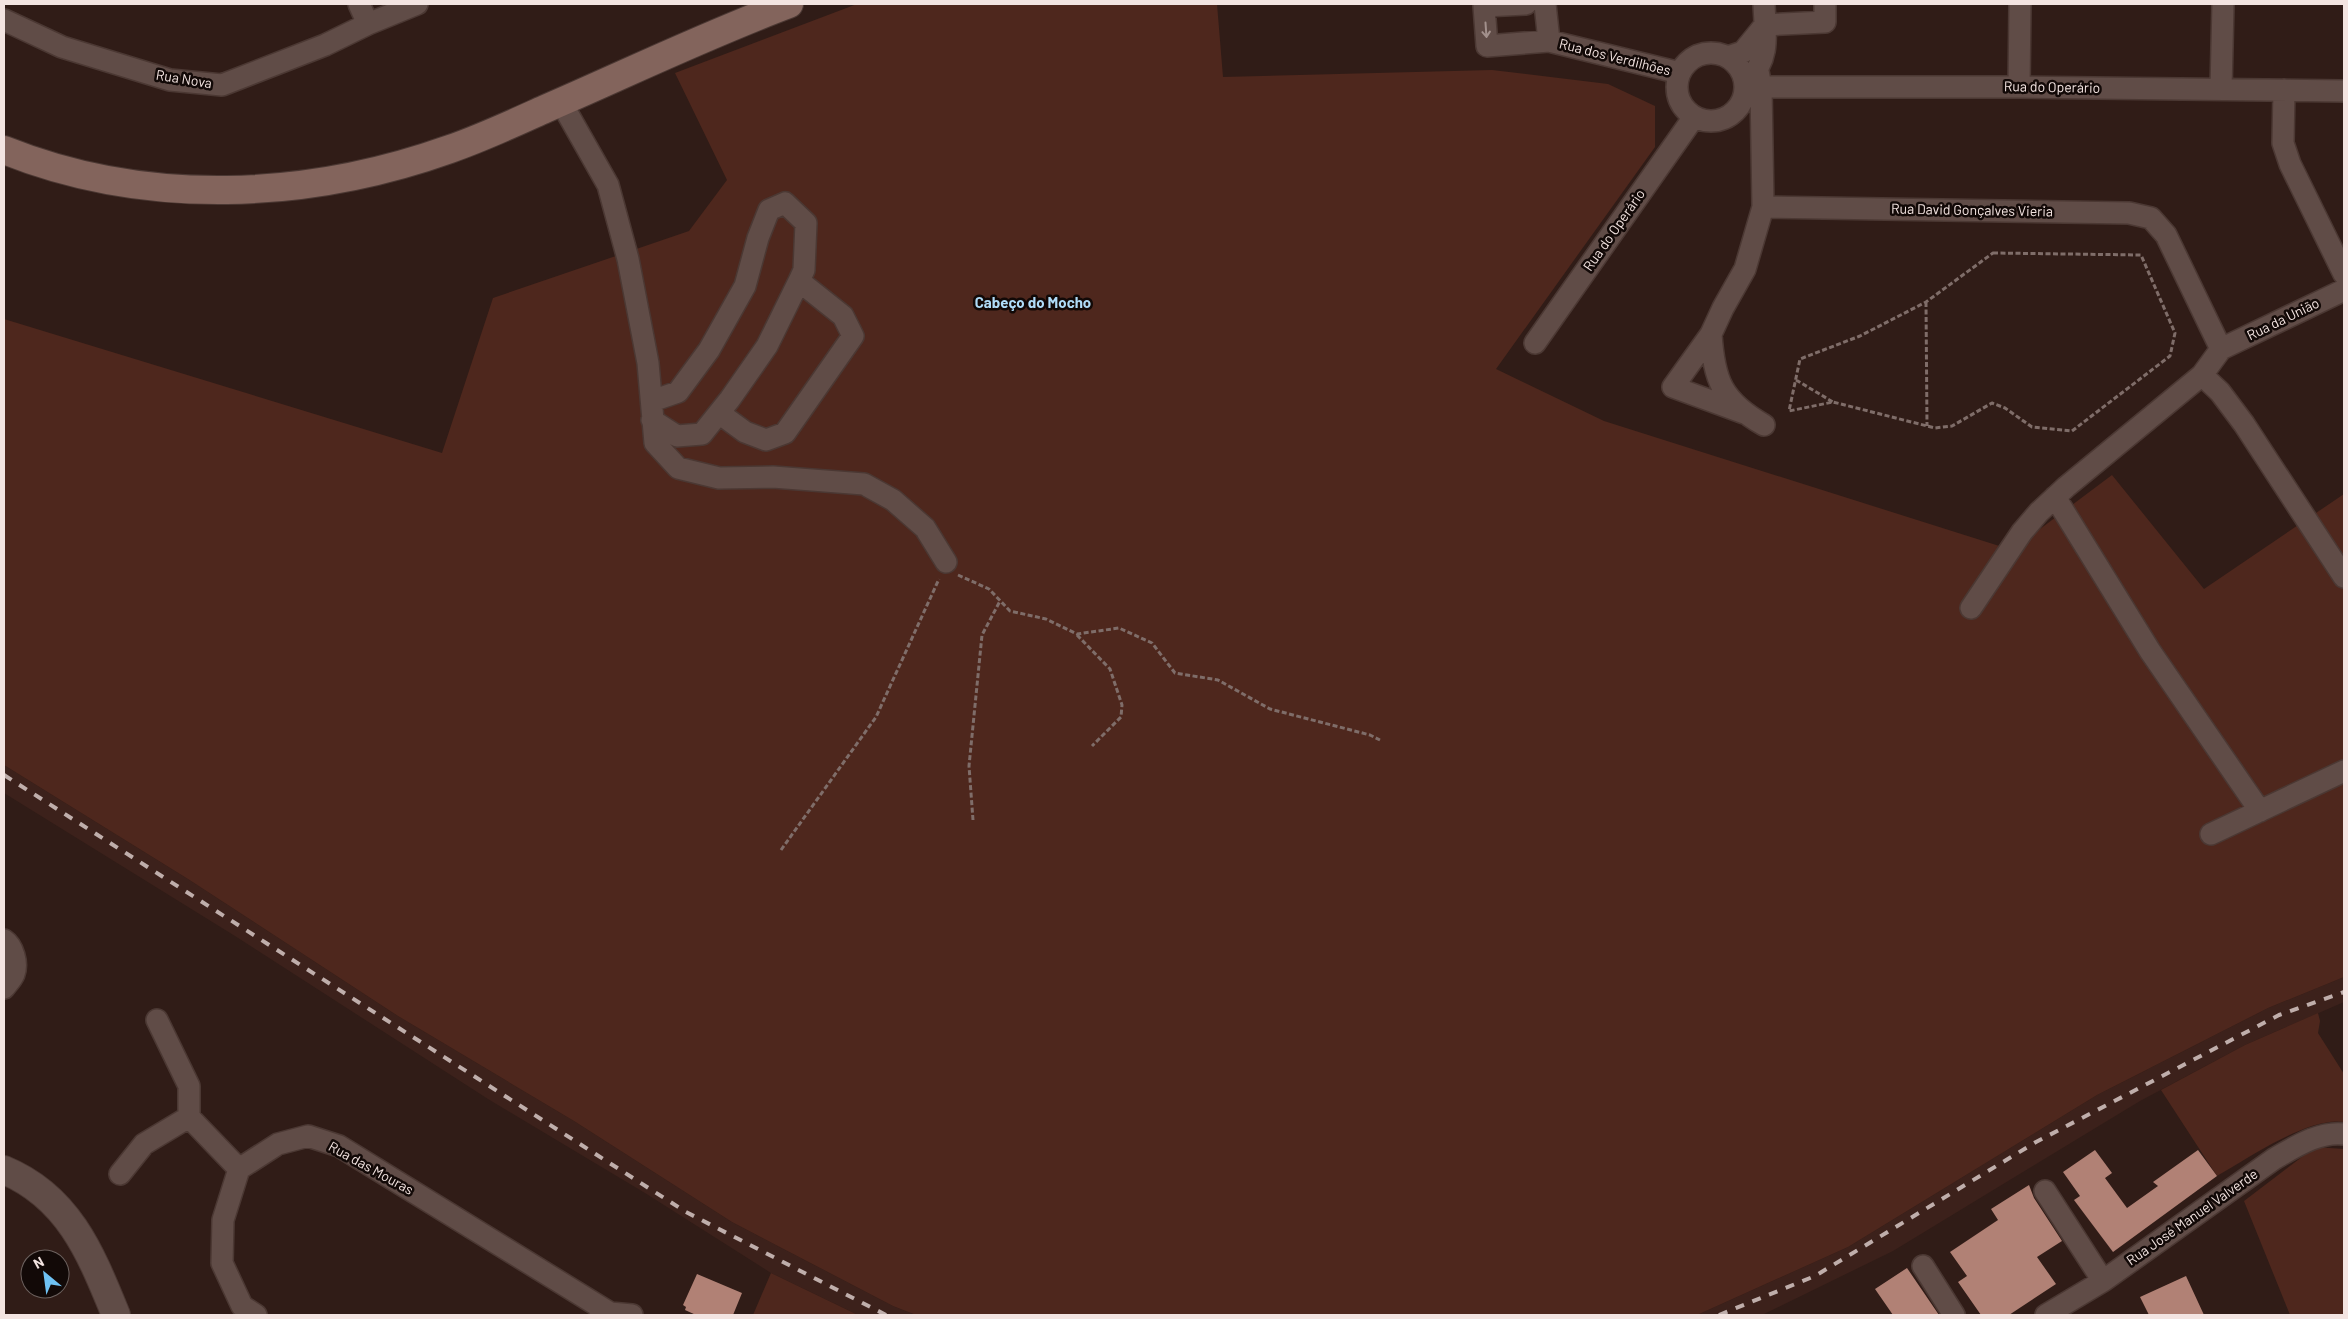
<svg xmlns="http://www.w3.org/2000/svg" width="2348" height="1319" viewBox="0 0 2348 1319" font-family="Barlow,sans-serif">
<rect width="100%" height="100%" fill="#301c17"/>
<path fill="#3c211b" d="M4 765 188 879 398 1016 574 1121 732 1222 893 1306 916 1315H858L771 1273 645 1193 488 1099 235 936 4 793Z
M2344 977V1002L2245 1045 2140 1101 1893 1251 1762 1315H1697L1848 1247 2097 1095 2268 1008Z"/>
<path fill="#4e271d" d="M857 4H1217L1223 77 1492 70 1608 84 1655 106V147L1496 369 1604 421 2012 550 2112 475 2204 589 2344 494V977L2268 1008 2097 1095 1848 1247 1697 1315H916L893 1306 732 1222 574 1121 398 1016 188 879 4 765V319L442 453 493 298 689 231 727 180 675 73Z
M2318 1013 2320 1021 2318 1033 2344 1074V1122C2309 1116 2247 1159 2217 1176L2161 1090 2245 1045Z
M2315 1147 2344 1149V1315H2290L2244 1201Z
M771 1273 858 1315H753Z"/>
<path fill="#b18175" d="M2095 1150 2112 1173 2105 1178 2127 1208 2158 1186 2153 1182 2198 1150 2217 1176 2113 1252 2074 1200 2080 1196 2063 1172Z
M2029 1185 2034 1198 2062 1241 2037 1257 2056 1284 2009 1315H1981L1958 1282 1967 1276 1950 1252 1998 1220 1991 1209Z
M1907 1268 1939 1315H1893L1875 1289Z
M697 1274 742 1293 733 1315H696L685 1310 686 1307 683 1305Z
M2186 1276 2204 1315H2149L2140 1297Z"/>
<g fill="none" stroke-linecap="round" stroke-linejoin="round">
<g stroke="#4b3833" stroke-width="24">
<path id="minor" d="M359 4 368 24
M1526 4 1484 6 1487 46 1549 41 1680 73
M1545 4 1549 41
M4 20 62 47 170 80 222 85 325 45 368 24 417 4
M1765 25 1825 22V4
M1677 87a34 34 0 1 1 68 0a34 34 0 1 1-68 0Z
M1728 57 1743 52 1765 25
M1758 71 1761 87 1763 207 2129 213 2151 218 2166 235 2221 349
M1748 80C1771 59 1765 32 1764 4
M2019 87 2020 4
M2221 89 2223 4
M2284 90 2283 143 2290 164 2344 274
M1746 91 1761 87H2019L2344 91
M561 102 608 185 628 259 648 363 655 443 678 468 719 478 773 477 864 484 893 500 925 528 946 562
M1711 334 1723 308 1745 269 1763 207
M1535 343 1694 117
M2221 349 2344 290
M2202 375 2220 392 2244 424 2344 577
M719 413 745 432 766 440 785 433 853 336 843 316 799 281
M1744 413 1673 387 1711 334C1714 381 1722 401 1764 425
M652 420 677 436 702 434 730 399 767 346 799 281 804 270 806 223 785 203 769 210 758 238 745 286 709 350 678 392 652 401
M2055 497 2150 651 2260 811
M1971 608 2022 532 2039 512 2066 487 2202 375 2221 349
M2211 834 2344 771
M4 940C13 946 18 963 14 974 12 979 7 984 4 988
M157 1020 189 1086V1117L239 1169
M120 1174 144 1144 189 1117
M2045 1191 2103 1281
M1923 1266 1954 1315
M256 1315 242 1306 222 1263 223 1220 239 1169 278 1144 308 1136 339 1146 610 1313
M600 1315 610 1313 632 1315
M2046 1315 2103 1281 2274 1159C2295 1147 2319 1131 2344 1134"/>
</g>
<g stroke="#4b3833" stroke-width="30">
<path id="tertiary" d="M4 1170C69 1197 91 1254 116 1315"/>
</g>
<g stroke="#4b3833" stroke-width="30">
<path id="secondary" d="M4 150C146 207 307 200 450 149 482 138 514 123 545 109 626 74 706 35 789 4"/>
</g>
<path stroke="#7f6d69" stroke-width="3" stroke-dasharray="5 2.5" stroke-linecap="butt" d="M1993 253 2141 255 2175 333 2170 356 2072 431 2032 427 2005 408 1992 403 1952 426 1935 428 1833 402 1789 411 1800 359 1860 336 1926 302Z
M1926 302 1927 426
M1796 380 1833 402
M958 575 989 589 1010 611 1046 619 1077 634 1119 628 1152 643 1175 673 1218 680 1270 709 1370 735 1380 740
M1077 635 1110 669 1122 705 1121 717 1092 746
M973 820 969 766 982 635 1000 601
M781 850 876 717 939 579"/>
<use href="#minor" stroke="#604c47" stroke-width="21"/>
<use href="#tertiary" stroke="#604c47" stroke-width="28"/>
<use href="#secondary" stroke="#83645c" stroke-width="28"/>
<path stroke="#bfaeab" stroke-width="4" stroke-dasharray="9 9" stroke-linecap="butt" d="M4 775 686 1212 886 1315
M1719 1315 1815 1276 2036 1142 2279 1015 2344 992"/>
</g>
<defs><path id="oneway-shaft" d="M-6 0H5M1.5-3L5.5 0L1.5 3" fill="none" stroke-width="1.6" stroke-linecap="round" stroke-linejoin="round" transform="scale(1.25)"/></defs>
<use stroke="#a2908c" href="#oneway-shaft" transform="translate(1486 30) rotate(86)"/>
<g text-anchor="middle" stroke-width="5" stroke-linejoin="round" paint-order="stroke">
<g font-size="14" fill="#f3e4e1" stroke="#120907">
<text transform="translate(1615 57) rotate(14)" y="5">Rua dos Verdilhões</text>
<text transform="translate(184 79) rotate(9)" y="5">Rua Nova</text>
<text transform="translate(2052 87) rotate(1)" y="5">Rua do Operário</text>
<text transform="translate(1972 210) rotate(1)" y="5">Rua David Gonçalves Vieria</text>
<text transform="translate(1614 230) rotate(-55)" y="5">Rua do Operário</text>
<text transform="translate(2283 319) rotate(-26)" y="5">Rua da União</text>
<text transform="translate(371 1168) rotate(29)" y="5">Rua das Mouras</text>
<text transform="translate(2192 1217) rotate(-35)" y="5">Rua José Manuel Valverde</text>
</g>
<g font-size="15" font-weight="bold" fill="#b0dcf8" stroke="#120907">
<text x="1033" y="308">Cabeço do Mocho</text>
</g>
</g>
<rect width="2348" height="1319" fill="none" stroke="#f3e4e1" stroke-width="10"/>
<g transform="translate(45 1274) rotate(331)"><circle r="24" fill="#120907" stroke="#6c615e"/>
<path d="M0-4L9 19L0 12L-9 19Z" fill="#6fc2f4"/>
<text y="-8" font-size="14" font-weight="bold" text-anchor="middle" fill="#f3e4e1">N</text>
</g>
</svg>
